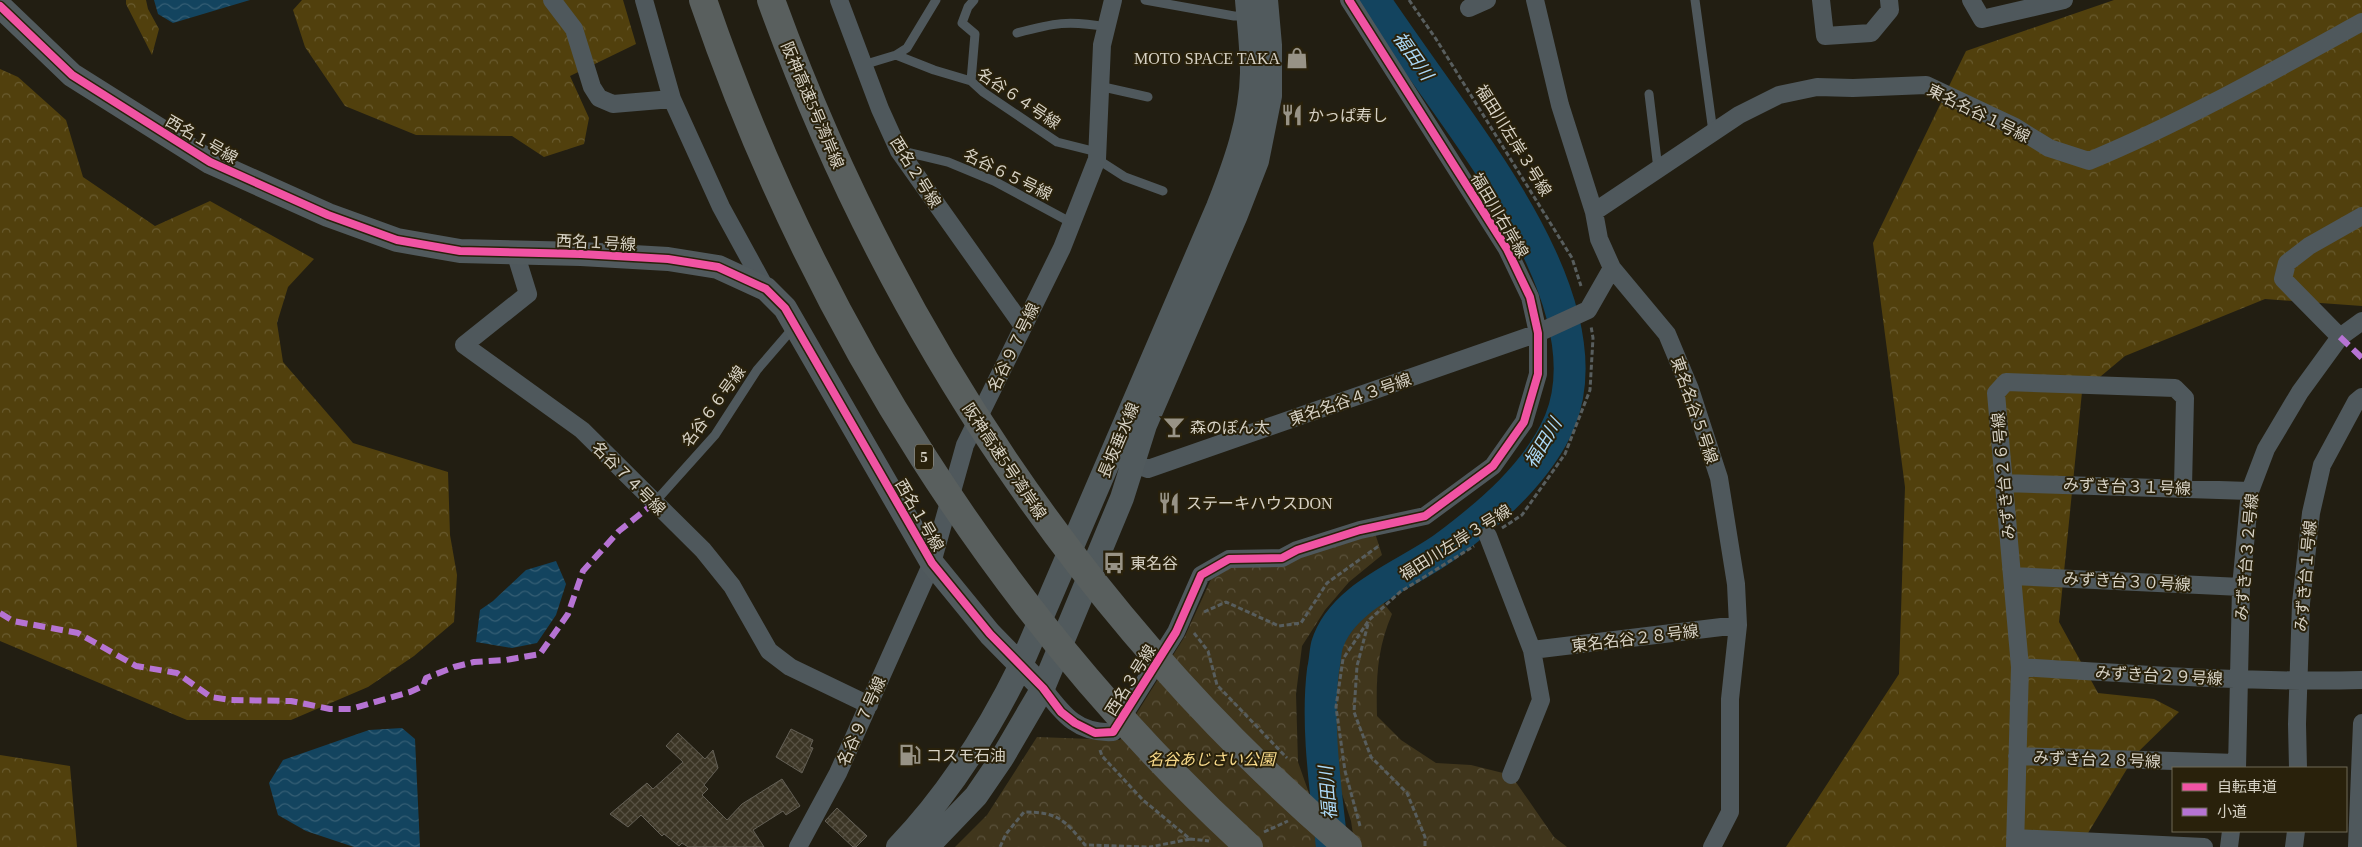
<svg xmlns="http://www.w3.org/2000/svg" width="2362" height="847" viewBox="0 0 2362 847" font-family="'Times New Roman','Noto Sans JP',serif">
<defs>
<pattern id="forest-crowns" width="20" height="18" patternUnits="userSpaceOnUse" patternTransform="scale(1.25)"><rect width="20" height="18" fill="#51400d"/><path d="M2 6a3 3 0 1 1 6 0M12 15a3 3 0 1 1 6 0" fill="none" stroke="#695b2f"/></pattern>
<pattern id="park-crowns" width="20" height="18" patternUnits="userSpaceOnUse" patternTransform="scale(1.25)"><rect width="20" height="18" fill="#40361c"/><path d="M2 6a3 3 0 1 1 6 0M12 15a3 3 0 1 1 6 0" fill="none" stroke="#5b523c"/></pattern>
<pattern id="water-waves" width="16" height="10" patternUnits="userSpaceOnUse" patternTransform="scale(1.25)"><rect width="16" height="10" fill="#13445f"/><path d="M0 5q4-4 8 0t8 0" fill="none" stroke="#355e74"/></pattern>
<pattern id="building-cross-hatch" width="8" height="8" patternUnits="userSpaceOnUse" patternTransform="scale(1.25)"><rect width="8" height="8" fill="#3b3525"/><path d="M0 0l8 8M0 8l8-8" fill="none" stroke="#575143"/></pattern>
</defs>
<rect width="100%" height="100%" fill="#221e12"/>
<path fill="url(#forest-crowns)" d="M126 0H146L148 9 159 29 152 55 126 4Z
M302 0H623L636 44 570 76 589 118 584 144 544 157 512 136 416 135 345 106 305 47 293 10Z
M2114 0H2362V306L2265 299 2125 356 2082 392 2059 622 2098 693 2154 699 2179 712 2136 754 2082 843 2083 847H1786L1899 674 1905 487 1873 243 1966 51Z
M0 69 18 77 66 120 83 177 155 226 210 201 314 259 288 287 277 323 283 362 353 443 448 472 450 535 457 575 454 622 414 656 368 687 291 720H187L0 641Z
M0 755 70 766 77 847H0Z"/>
<path fill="url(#park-crowns)" d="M1375 533 1382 555 1349 582 1325 610 1302 646 1296 694 1298 762 1317 816 1321 847H955L987 815 1037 737 1120 740 1185 636 1213 575 1228 567Z
M1378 596 1392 614C1377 649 1376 678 1377 716L1401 740 1436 763 1471 765 1511 775 1554 837 1567 847H1355L1351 821 1340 788 1331 728 1329 682 1337 651Z"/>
<path fill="url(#water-waves)" d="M154 0H250L173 23 158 14Z
M556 561 566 584 556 615 537 643 512 648 476 642 480 610 493 601 526 570Z
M402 728 415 739 420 847H354L306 831 278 815 269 783 283 760 369 730Z"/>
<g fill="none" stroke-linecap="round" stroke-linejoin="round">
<path stroke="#13445f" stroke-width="32" d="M1332 847C1326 792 1316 725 1323 670 1325 662 1325 653 1327 645 1342 596 1407 575 1445 547 1489 514 1538 473 1560 421 1601 320 1502 182 1447 104 1422 69 1398 35 1374 0"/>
</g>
<path fill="url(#building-cross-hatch)" stroke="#646056" d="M791 729 813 740 810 747 813 748 802 773 776 757Z
M678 733 705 759 713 750 718 768 704 785 708 789 702 795 727 820 742 804 782 779 800 806 786 815 783 811 753 830 764 847H688L682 843 679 846 664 834 662 836 641 815 628 827 610 814 647 783 653 789 683 762 666 746Z
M837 808 867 836 856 847H853L825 821Z"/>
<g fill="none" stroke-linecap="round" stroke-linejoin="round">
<path stroke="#585e5e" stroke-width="3" stroke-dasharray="5 2.5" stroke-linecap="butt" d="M1409 0 1436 39 1572 258 1581 286
M1502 528 1522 515 1565 454 1590 390 1593 338 1591 326
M1204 612 1226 602 1279 626 1301 623 1327 583 1380 545
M1368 624 1357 666 1354 712 1371 757 1407 793 1425 837V847
M1194 633 1208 651 1217 685 1287 758
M1100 750 1102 756 1143 800 1190 839 1150 847
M1360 826 1345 771 1336 707 1343 659 1369 620 1400 592 1474 546
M1264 832 1288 821
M1190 839 1209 841
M1000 847 1006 834 1024 812C1058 812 1065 820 1085 845L1150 847"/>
<path stroke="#4f585c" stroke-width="9" d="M1145 0 1234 16H1248
M1695 0 1713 132
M1017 33C1054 23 1068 20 1107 27
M896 55 934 70 971 81 983 92 1057 142 1097 152
M863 65 896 55 907 48 936 0
M971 81 975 34 962 23 968 7 974 0
M1099 86 1148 97
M1649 94 1658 169
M902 151 948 162 994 181 1072 223
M1097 159 1125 177 1163 191
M654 503 715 435 757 370 794 327"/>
<path stroke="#4f585c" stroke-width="18" d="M552 0 574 29 592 87 599 98 613 104 672 99
M644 0 672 99 721 207 766 289
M839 0 880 109 899 151 1023 326
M1535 0 1560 105 1594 212 1599 239 1612 268 1667 334 1690 389 1719 478 1736 584 1738 625 1730 699V812L1712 847
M1821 0 1825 36 1871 33 1890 10 1889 0
M1971 0 1982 19 2064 0
M1469 8 1487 0
M1594 212 1739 115 1779 95 1817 87 1853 88 1926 85 2015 127 2049 148 2089 161C2183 122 2273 71 2362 22
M515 252 528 294 464 345 582 430 703 550 732 586 769 651 790 667 869 705
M2340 337 2283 279 2287 263 2309 246 2362 216
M1123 460 1148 469 1538 333 1588 310 1612 268
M2004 483 2250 491
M1488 536 1532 650 1541 700 1511 775
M2012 576 2241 587
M1532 650 1738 625
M2020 667C2134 674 2248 683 2362 680
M1043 688C1063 714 1077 734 1113 732L1176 632 1201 575 1229 559 1282 558 1297 550 1360 530 1425 516 1493 466 1524 422 1538 374V333L1530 297 1507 249 1349 0
M2017 756 2237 763
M2237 768 2241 587 2250 491 2266 449 2300 392 2340 337 2362 321
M2298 768 2297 724 2301 603 2311 513 2322 465 2356 402 2362 397
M2015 838 2204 847
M798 847 838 773 932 563 965 445 1062 248 1097 159 1102 45 1113 0
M2015 847 2020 667 1996 393 2006 382 2175 388 2185 398 2183 487
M2229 847 2231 831
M2294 847 2296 831
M2357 847 2362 723"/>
<path stroke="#515a5d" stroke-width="24" d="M0 6 72 75 210 162 328 215 397 240 460 251 581 254 668 259 718 267 766 289 785 308 932 563 990 634 1043 688
M898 847C950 793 988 732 1021 665L1218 207C1235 164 1251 120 1252 73 1252 49 1249 24 1247 0
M927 847 976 796 1002 758 1043 688 1122 498 1145 425 1236 215 1257 161 1270 96V45L1266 0"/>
<path stroke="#595f5e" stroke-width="28" d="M703 0C812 319 1000 619 1249 847
M771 0C889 326 1084 621 1348 847"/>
<path stroke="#b673d3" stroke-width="6" stroke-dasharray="12 6" stroke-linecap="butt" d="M2340 337 2362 358
M0 613 13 621 78 633 136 666 177 673 211 697 231 700 291 701 330 709H351L410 692 423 686 426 678 454 667 474 662 506 660 540 654 568 614 583 571 619 531 654 503"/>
<g stroke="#29210b" stroke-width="11">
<path id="cycleway" d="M0 6 72 75 210 162 328 215 397 240 460 251 581 254 668 259 718 267 766 289 785 308 932 563 990 634 1043 688 1061 712 1075 723 1095 733 1113 732 1176 632 1201 575 1229 559 1282 558 1297 550 1360 530 1425 516 1493 466 1524 422 1538 374V333L1530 297 1507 249 1349 0"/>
</g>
<use href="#cycleway" stroke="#f153a3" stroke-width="8"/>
</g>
<defs>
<g id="shop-bare" transform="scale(1.725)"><path d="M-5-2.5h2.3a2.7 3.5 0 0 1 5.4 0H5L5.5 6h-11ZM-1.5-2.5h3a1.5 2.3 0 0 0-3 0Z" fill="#989386" stroke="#29210b" stroke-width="2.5" paint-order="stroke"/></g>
<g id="restaurant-bare" transform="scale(1.725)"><path d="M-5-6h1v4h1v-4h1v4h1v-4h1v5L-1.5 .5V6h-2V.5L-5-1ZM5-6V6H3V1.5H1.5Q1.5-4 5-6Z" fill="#989386" stroke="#29210b" stroke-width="2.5" paint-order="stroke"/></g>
<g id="bar-bare" transform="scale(1.725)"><path d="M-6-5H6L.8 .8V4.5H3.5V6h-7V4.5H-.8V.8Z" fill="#989386" stroke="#29210b" stroke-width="2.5" paint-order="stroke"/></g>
<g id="bus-bare" transform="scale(1.725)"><path d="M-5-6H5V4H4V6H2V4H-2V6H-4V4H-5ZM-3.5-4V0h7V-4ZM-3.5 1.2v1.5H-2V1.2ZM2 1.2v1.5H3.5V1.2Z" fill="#989386" stroke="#29210b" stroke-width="2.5" paint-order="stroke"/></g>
<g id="fuel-bare" transform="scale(1.725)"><path d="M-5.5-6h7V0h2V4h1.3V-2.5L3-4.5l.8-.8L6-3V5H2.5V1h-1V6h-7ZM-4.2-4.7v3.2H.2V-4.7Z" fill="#989386" stroke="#29210b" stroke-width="2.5" paint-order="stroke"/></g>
</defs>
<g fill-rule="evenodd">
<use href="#shop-bare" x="1297" y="58"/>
<use href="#restaurant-bare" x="1292" y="115"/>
<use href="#bar-bare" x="1174" y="427"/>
<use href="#restaurant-bare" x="1169" y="503"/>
<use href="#bus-bare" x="1114" y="563"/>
<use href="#fuel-bare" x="910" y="755"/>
</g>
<g text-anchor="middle" stroke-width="4" stroke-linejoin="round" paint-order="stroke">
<rect fill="#29210b" stroke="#a39d8d" stroke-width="1" x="915" y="444.5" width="18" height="25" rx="4"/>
<g font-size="15" font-weight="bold" fill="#d7d2c5">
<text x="924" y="462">5</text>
</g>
<g font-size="16" fill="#d7d2c5" stroke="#29210b" text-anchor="start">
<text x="1280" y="64" text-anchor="end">MOTO SPACE TAKA</text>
<text x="1308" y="121">かっぱ寿し</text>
<text x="1190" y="433">森のぽん太</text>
<text x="1186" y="509">ステーキハウスDON</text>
<text x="1130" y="569">東名谷</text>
<text x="926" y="761">コスモ石油</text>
</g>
<g font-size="16" fill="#d7d2c5" stroke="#29210b">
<text transform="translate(1019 98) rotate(34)" y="6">名谷６４号線</text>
<text transform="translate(813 105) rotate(67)" y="6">阪神高速5号湾岸線</text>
<text transform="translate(1979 113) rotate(26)" y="6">東名名谷１号線</text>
<text transform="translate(202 139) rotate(30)" y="6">西名１号線</text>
<text transform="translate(1514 140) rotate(58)" y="6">福田川左岸３号線</text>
<text transform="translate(916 172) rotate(58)" y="6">西名２号線</text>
<text transform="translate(1008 174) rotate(26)" y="6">名谷６５号線</text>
<text transform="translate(1500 215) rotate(59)" y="6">福田川右岸線</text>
<text transform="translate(596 242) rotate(3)" y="6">西名１号線</text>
<text transform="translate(1013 347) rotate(-64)" y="6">名谷９７号線</text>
<text transform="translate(1350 399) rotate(-19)" y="6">東名名谷４３号線</text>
<text transform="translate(713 406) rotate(-54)" y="6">名谷６６号線</text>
<text transform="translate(1695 410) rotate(71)" y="6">東名名谷５号線</text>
<text transform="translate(1118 440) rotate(-67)" y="6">長坂垂水線</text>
<text transform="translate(1005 461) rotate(56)" y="6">阪神高速5号湾岸線</text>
<text transform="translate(2003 476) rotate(-95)" y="6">みずき台２６号線</text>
<text transform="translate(629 478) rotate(45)" y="6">名谷７４号線</text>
<text transform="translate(2127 486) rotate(2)" y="6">みずき台３１号線</text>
<text transform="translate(920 515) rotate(60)" y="6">西名１号線</text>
<text transform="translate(1455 542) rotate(-32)" y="6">福田川左岸３号線</text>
<text transform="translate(2246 557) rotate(-85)" y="6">みずき台３２号線</text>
<text transform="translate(2305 576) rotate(-85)" y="6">みずき台１号線</text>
<text transform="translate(2127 581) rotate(3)" y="6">みずき台３０号線</text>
<text transform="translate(1635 638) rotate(-7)" y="6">東名名谷２８号線</text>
<text transform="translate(2159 675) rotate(3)" y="6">みずき台２９号線</text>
<text transform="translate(1130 680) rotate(-58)" y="6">西名３号線</text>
<text transform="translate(861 721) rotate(-66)" y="6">名谷９７号線</text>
<text transform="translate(2097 759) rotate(2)" y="6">みずき台２８号線</text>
</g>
<g font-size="16" font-style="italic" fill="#f8da8a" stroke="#29210b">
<text x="1211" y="765">名谷あじさい公園</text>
</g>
<g font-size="18" font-style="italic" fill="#acd9f7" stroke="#29210b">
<text transform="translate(1413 56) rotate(55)" y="6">福田川</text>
<text transform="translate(1543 443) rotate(-59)" y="6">福田川</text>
<text transform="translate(1328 793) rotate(-95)" y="6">福田川</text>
</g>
</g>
<rect x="2172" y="767" width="175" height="65" fill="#29210b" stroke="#6f6855"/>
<rect x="2182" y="783" width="25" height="8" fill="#f153a3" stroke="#6f6855"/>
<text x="2217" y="792" font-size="15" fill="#d7d2c5">自転車道</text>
<rect x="2182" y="808" width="25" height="8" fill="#b673d3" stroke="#6f6855"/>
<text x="2217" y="817" font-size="15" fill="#d7d2c5">小道</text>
</svg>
